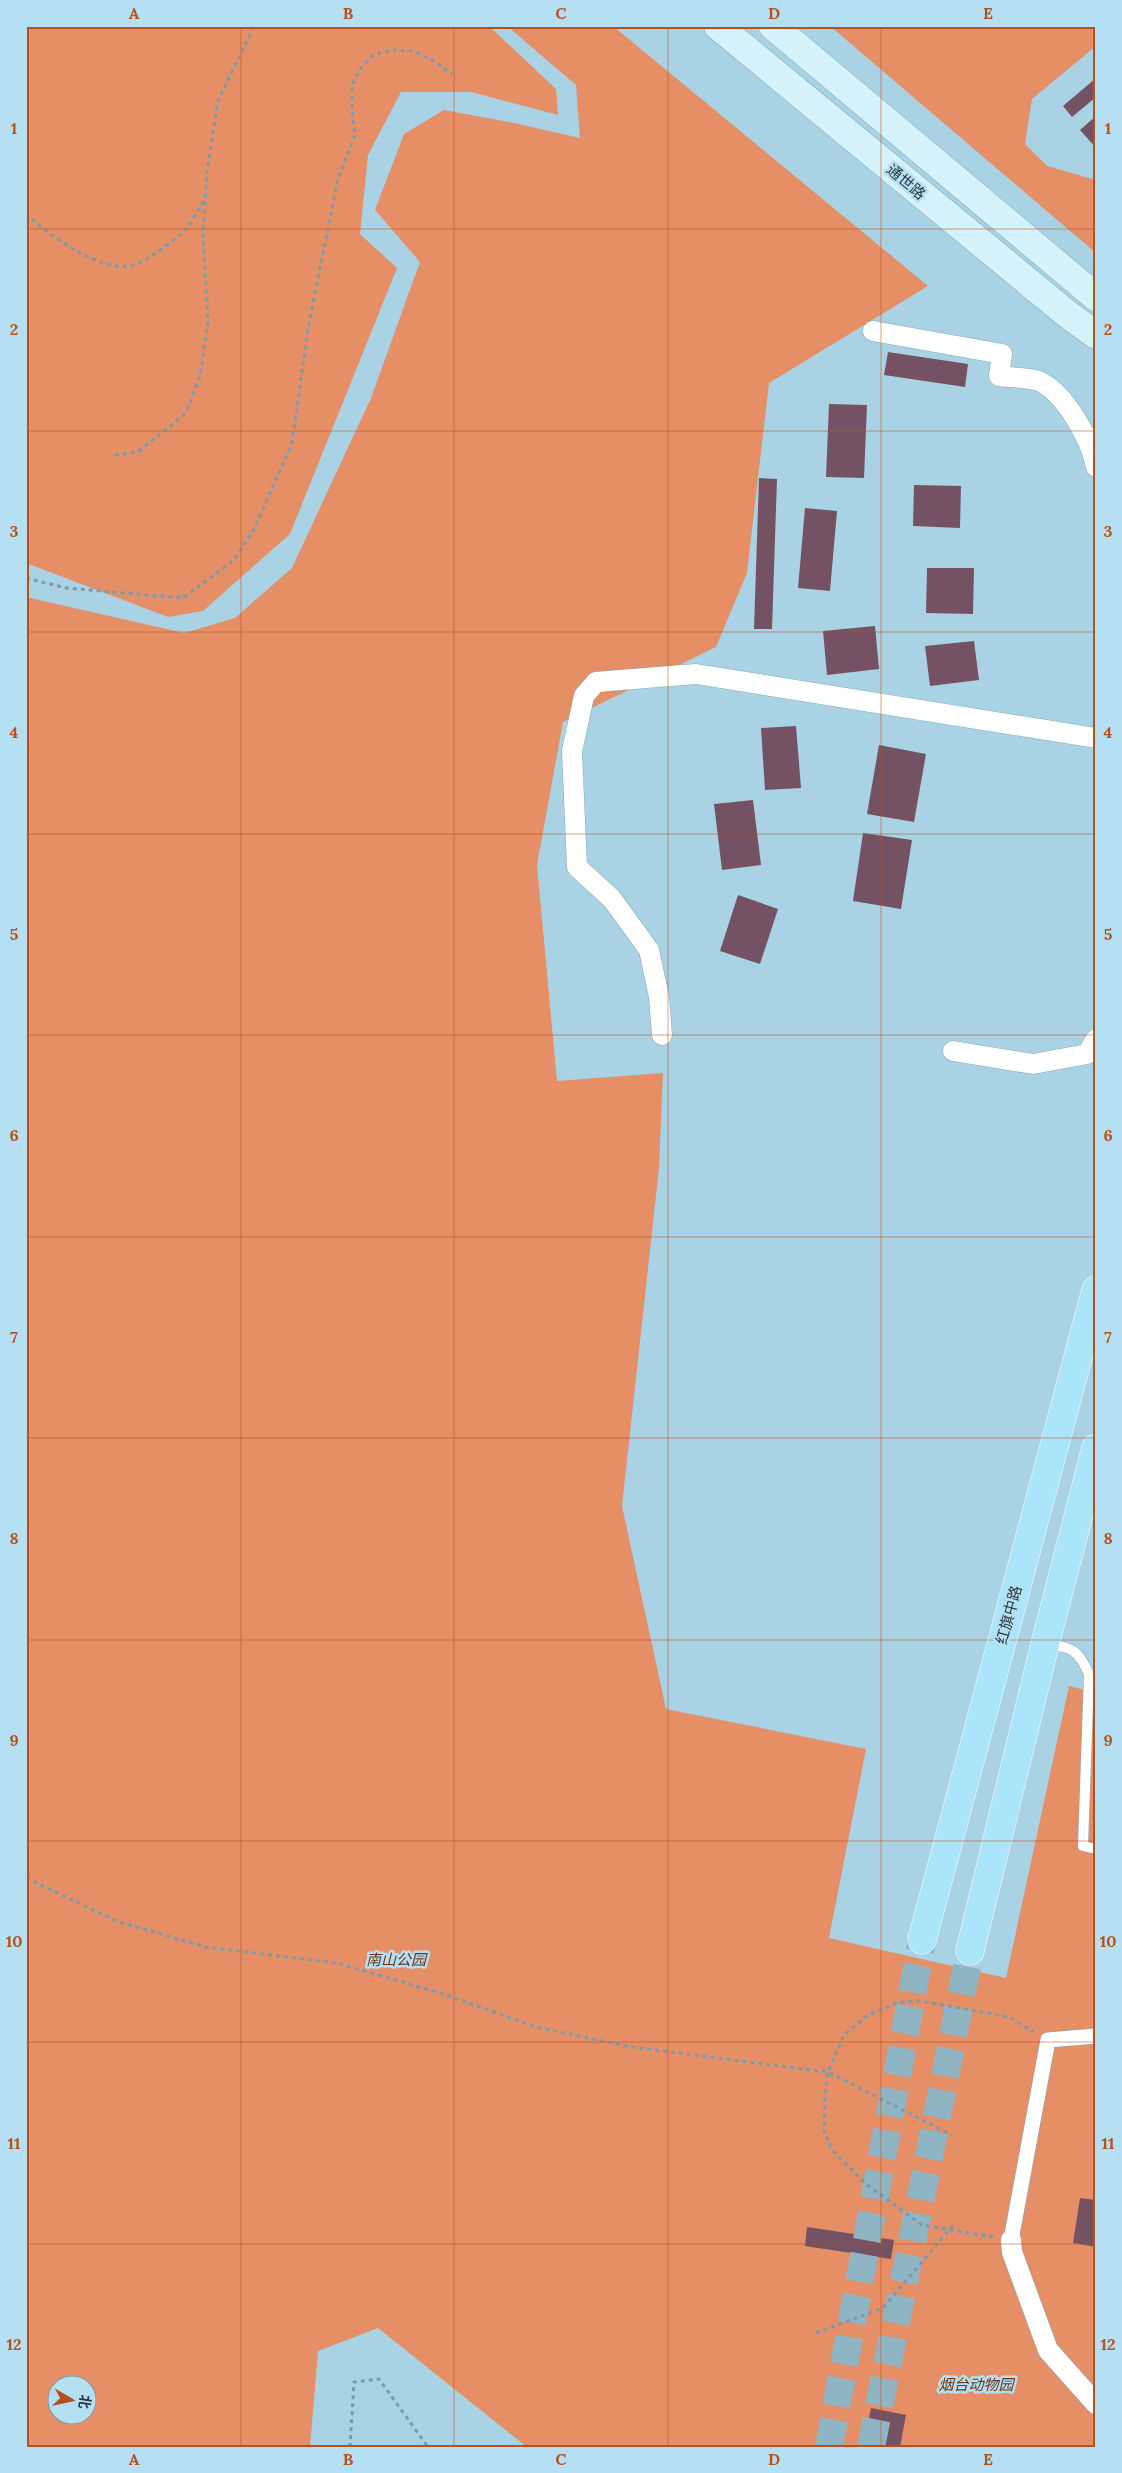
<svg xmlns="http://www.w3.org/2000/svg" width="1122" height="2473" viewBox="0 0 1122 2473" font-family="Lora,'Noto Sans SC',serif">
<rect width="100%" height="100%" fill="#a9d3e5"/>
<path fill="#e68e65" fill-rule="evenodd" d="M26 26H489L556 89 558 115 471 92H401L368 155 360 234 397 268 290 534 203 611 168 617 26 563Z
M507 26H613L928 286 769 383 747 573 716 647 563 722 537 865 557 1081 663 1073 659 1168 622 1506 666 1709 866 1749 829 1938 1006 1978 1069 1686 1096 1693V2447H527L378 2328 318 2351 310 2447H26V597L184 633 235 618 292 568 371 398 420 262 375 210 404 134 444 110 514 123 580 138 576 85ZM58 2386H88V2416H58Z
M830 26H1096V46L1032 99 1025 144 1047 166 1096 180V253Z"/>
<path fill="#745264" d="M1096 78V97L1072 117 1063 106Z
M1096 116V148L1080 130Z
M888 352 968 364 965 387 884 375Z
M829 404 867 405 864 478 826 477Z
M759 478 777 479 772 629H754Z
M914 485 961 486 960 528 913 526Z
M805 508 837 511 830 591 798 588Z
M927 568H974L973 614 926 613Z
M875 626 879 669 827 675 823 631Z
M974 641 979 680 930 686 925 646Z
M796 726 801 788 765 790 761 728Z
M879 745 926 754 914 822 867 814Z
M753 800 761 865 722 870 714 804Z
M863 833 912 840 901 909 853 901Z
M738 895 778 909 760 964 720 951Z
M1080 2198 1096 2200V2247L1073 2243Z
M807 2227 894 2240 891 2259 805 2246Z
M871 2408 906 2415 900 2447H863Z"/>
<g fill="none" stroke-linecap="round" stroke-linejoin="round">
<path stroke="#8fb4c4" stroke-width="28" stroke-dasharray="28 14" stroke-linecap="butt" d="M829 2447 922 1940
M871 2447 970 1951"/>
<g stroke="#81abbc" stroke-width="11">
<path id="service" d="M1046 1644C1073 1647 1078 1650 1089 1674L1083 1846 1096 1849"/>
</g>
<g stroke="#81abbc" stroke-width="16">
<path id="pedestrian" d="M1011 2240 1048 2040 1096 2036"/>
</g>
<g stroke="#81abbc" stroke-width="21">
<path id="minor" d="M873 331 1002 354 999 376C1012 378 1030 377 1041 382 1066 395 1091 440 1096 467
M662 1035 659 997 649 950 612 899 577 867 572 751 584 696 596 682 696 674 1096 738
M953 1051 1033 1064 1087 1054 1096 1039
M1011 2240 1012 2252 1048 2350 1096 2404"/>
</g>
<g stroke="#81abbc" stroke-width="29">
<path id="secondary" d="M718 26 1066 313 1096 335
M773 26 1096 297"/>
</g>
<g stroke="#fff" stroke-width="29">
<path id="primary" d="M922 1940 1096 1290
M970 1951 1045 1644 1096 1448"/>
</g>
<path stroke="#7b9baa" stroke-width="3" stroke-dasharray="4 4" stroke-linecap="butt" d="M26 214C49 235 98 271 130 266 144 264 178 238 187 228 194 219 199 207 205 198
M115 455 138 452 186 413 200 376 208 322 203 234 207 171 218 101 254 26
M26 578 66 588 183 598 233 561 252 533 292 444 308 328 338 179 355 135 352 108V85L361 68 373 55 391 50 413 51 434 61 452 74
M26 1878 119 1922 206 1947 337 1963 447 1995 536 2027 631 2047 828 2072 952 2135
M993 2237 922 2225 866 2184 832 2150 824 2131 825 2095 828 2072 844 2035 868 2015 899 2002 921 2001 1009 2017 1034 2032
M816 2333 883 2308 954 2224
M350 2447 354 2382 379 2379 428 2447"/>
<use href="#service" stroke="#fff" stroke-width="10"/>
<use href="#pedestrian" stroke="#fff" stroke-width="15"/>
<use href="#minor" stroke="#fff" stroke-width="20"/>
<use href="#secondary" stroke="#d5f2fd" stroke-width="28"/>
<use href="#primary" stroke="#aae5fb" stroke-width="28"/>
</g>
<path fill="none" stroke="#b85119" stroke-width="1" stroke-opacity="0.55" d="M241 26V2447M454 26V2447M668 26V2447M881 26V2447M26 229H1096M26 431H1096M26 632H1096M26 834H1096M26 1035H1096M26 1237H1096M26 1438H1096M26 1640H1096M26 1841H1096M26 2042H1096M26 2244H1096"/>
<g text-anchor="middle" stroke-width="5" stroke-linejoin="round" paint-order="stroke">
<g font-size="15" fill="#283940" stroke="#b5e0f3">
<text transform="translate(906 182) rotate(40)" y="5">通世路</text>
<text transform="translate(1009 1615) rotate(-75)" y="5">红旗中路</text>
</g>
<g font-size="15" font-style="italic" fill="#713210" stroke="#b5e0f3">
<text x="396" y="1965">南山公园</text>
<text x="976" y="2390">烟台动物园</text>
</g>
</g>
<rect width="1122" height="2473" fill="none" stroke="#b5e0f3" stroke-width="55"/>
<g transform="translate(72 2400) rotate(99)"><circle r="24" fill="#b5e0f3" stroke="#7d9dab"/>
<path d="M0-4L9 19L0 12L-9 19Z" fill="#b45118"/>
<text y="-8" font-size="14" font-weight="bold" text-anchor="middle" fill="#283940">北</text>
</g>
<rect x="28" y="28" width="1066" height="2418" fill="none" stroke="#b85119" stroke-width="2"/>
<g font-size="16" text-anchor="middle" font-weight="bold" fill="#b85119">
<text x="134" y="19">A</text>
<text x="348" y="19">B</text>
<text x="561" y="19">C</text>
<text x="774" y="19">D</text>
<text x="988" y="19">E</text>
<text x="14" y="134">1</text>
<text x="1108" y="134">1</text>
<text x="14" y="335">2</text>
<text x="1108" y="335">2</text>
<text x="14" y="537">3</text>
<text x="1108" y="537">3</text>
<text x="14" y="738">4</text>
<text x="1108" y="738">4</text>
<text x="14" y="940">5</text>
<text x="1108" y="940">5</text>
<text x="14" y="1141">6</text>
<text x="1108" y="1141">6</text>
<text x="14" y="1343">7</text>
<text x="1108" y="1343">7</text>
<text x="14" y="1544">8</text>
<text x="1108" y="1544">8</text>
<text x="14" y="1746">9</text>
<text x="1108" y="1746">9</text>
<text x="14" y="1947">10</text>
<text x="1108" y="1947">10</text>
<text x="14" y="2149">11</text>
<text x="1108" y="2149">11</text>
<text x="14" y="2350">12</text>
<text x="1108" y="2350">12</text>
<text x="134" y="2465">A</text>
<text x="348" y="2465">B</text>
<text x="561" y="2465">C</text>
<text x="774" y="2465">D</text>
<text x="988" y="2465">E</text>
</g>
</svg>
